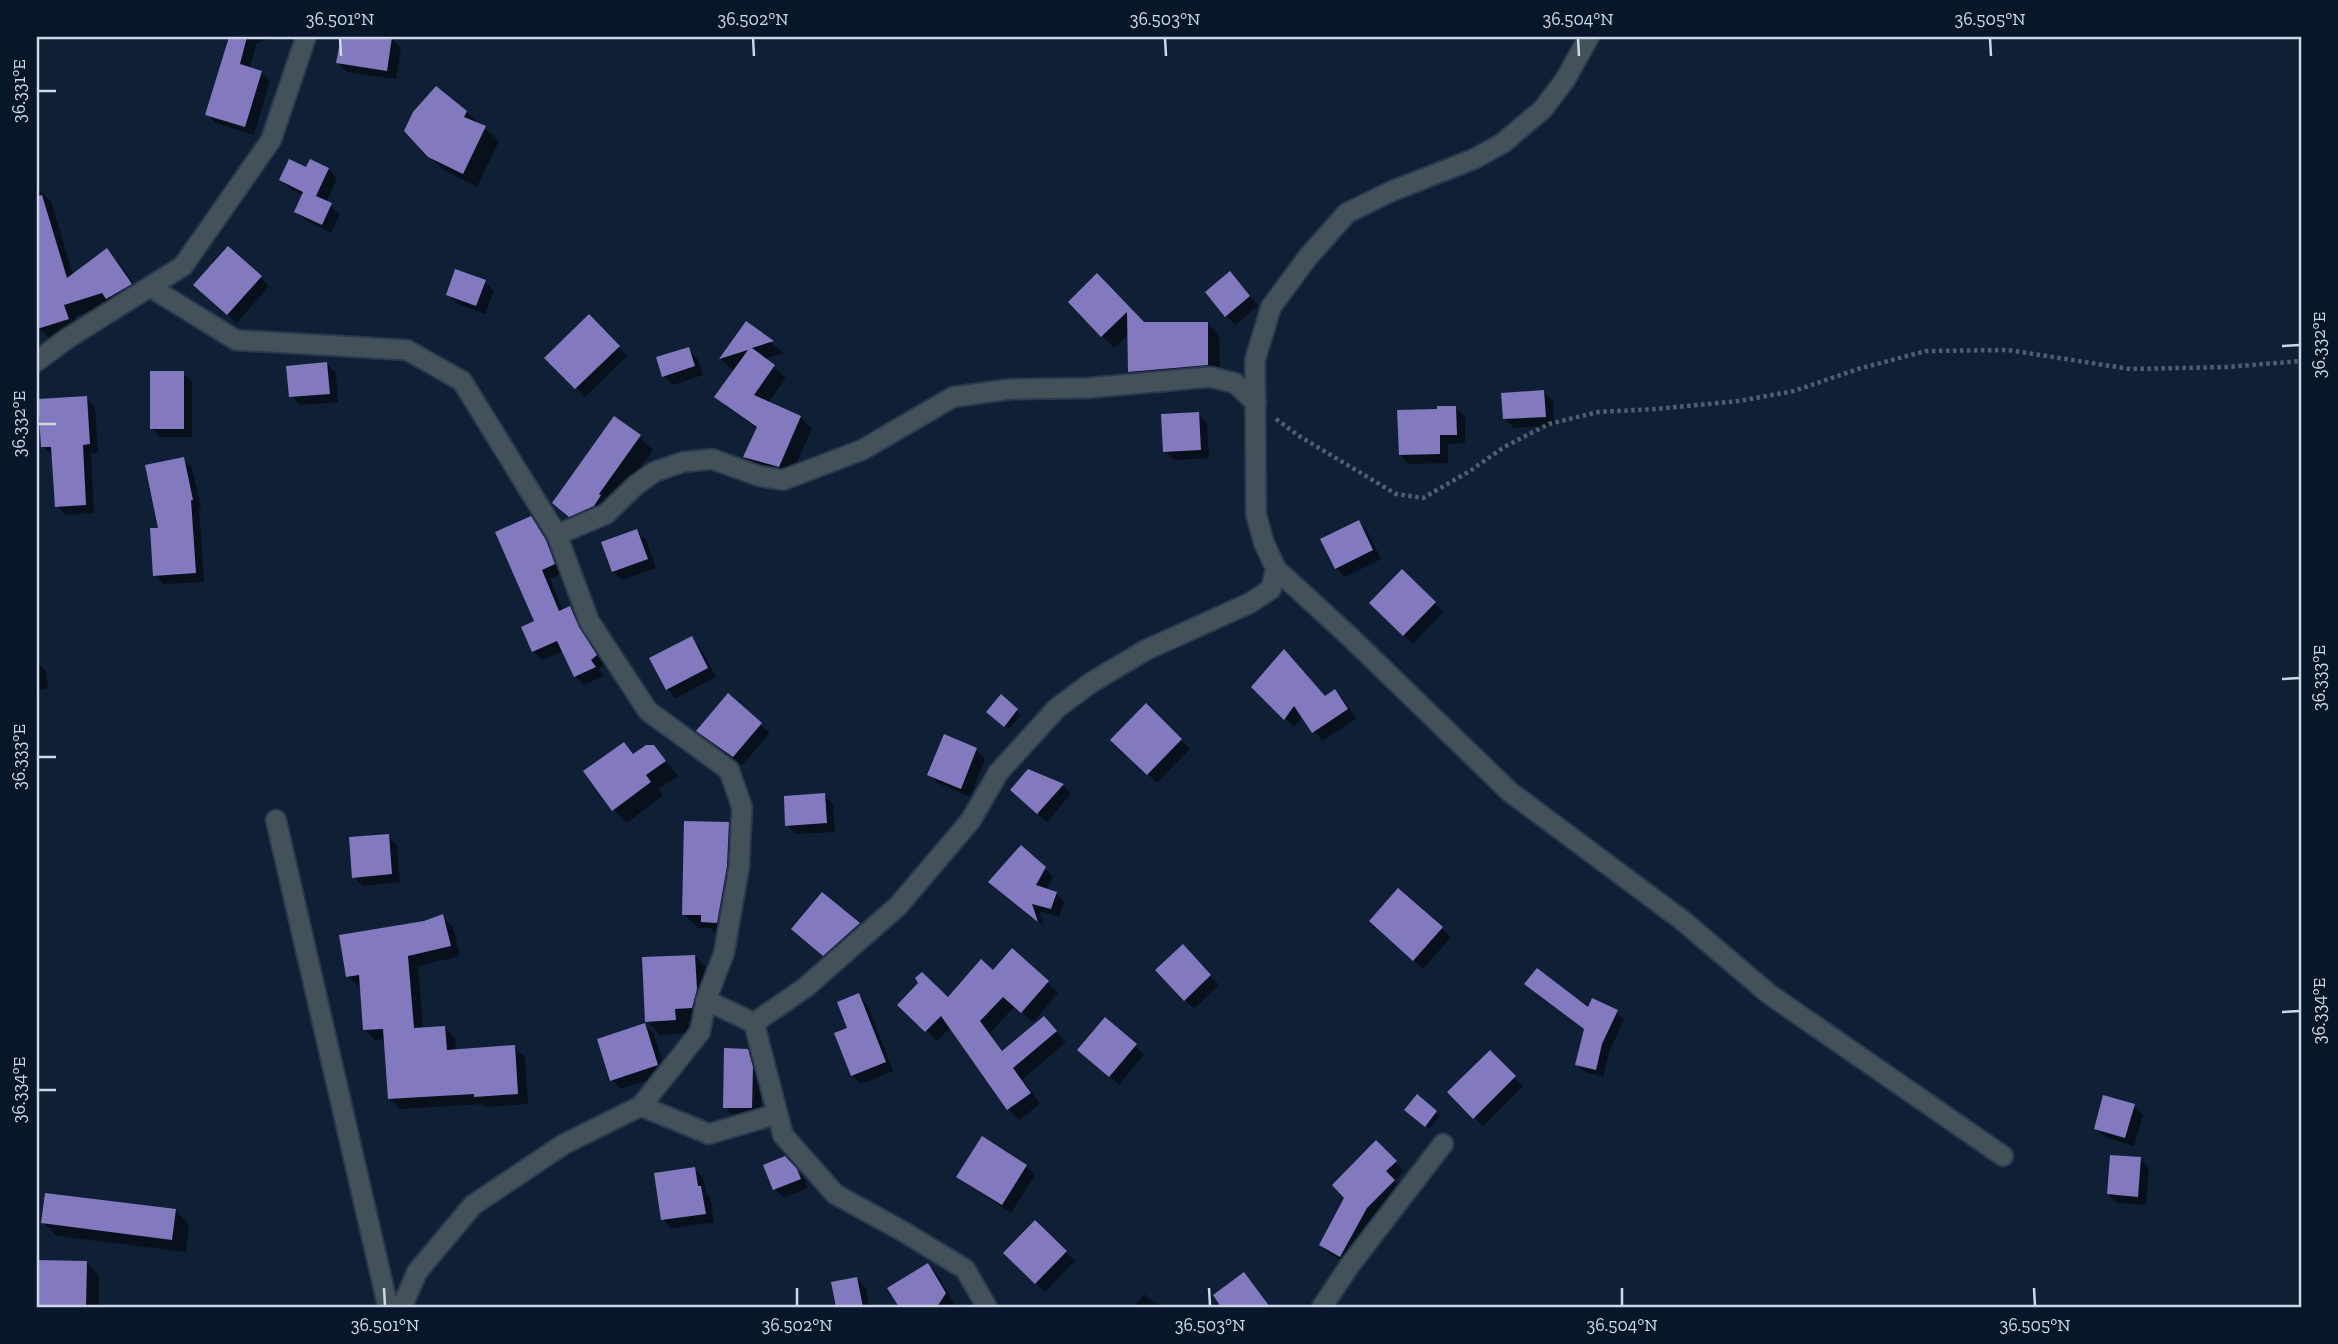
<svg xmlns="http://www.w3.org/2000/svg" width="2338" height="1344" viewBox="0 0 2338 1344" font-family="'Zilla Slab',serif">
<rect width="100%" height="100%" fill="#0f1f36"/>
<path fill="#0007" d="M231 37H271L256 44 250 69 261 72 270 81 254 135 216 123 207 114Z
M343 37 392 39 401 48 396 79 347 72 338 63Z
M466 112 499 141 477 187 444 170 429 156Z
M307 169H328L337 178 326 203 340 214 331 233 305 220 296 212 303 195 290 189 281 180Z
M37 190H39L51 201 73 275 106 251 118 262 142 295 75 316 79 330 51 339 39 328 37 319Z
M1230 273 1258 306 1235 325 1226 316Z
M1097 276 1144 324 1207 323 1219 335 1220 376 1142 383 1130 371 1129 334 1114 348 1070 302Z
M261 278 269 286 237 323 204 294Z
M485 282 494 291 485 314 456 303 448 294Z
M589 317 627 356 585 397 547 358Z
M746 323 784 353 764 359 786 378 768 403 800 417 812 429 790 478 757 468 745 457 758 429 728 408 717 397 737 368 732 370 721 359Z
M688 349 697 358 703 375 673 385 664 376Z
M327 364 336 373 338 402 300 405 291 396Z
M183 373 192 382V437H160L151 428Z
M1544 392 1553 401 1554 425 1514 428 1505 419Z
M86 398 95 407 98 453H91L94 513 66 515 57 506 52 455 43 446Z
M1456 408 1465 417V443L1448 444V463L1409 464 1400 455 1438 410Z
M1198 414 1207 423 1209 458 1174 460 1165 451Z
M639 437 653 450 612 508 584 529 554 503Z
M183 459 192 468 201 508 199 509 204 582 164 584 155 575 160 529Z
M530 518 539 527 554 551 562 573 550 579 563 611 570 608 579 617 587 638 604 665 599 669 604 676 584 685 575 676 563 651 542 660 533 651 536 622Z
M1358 522 1367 531 1381 559 1345 577 1336 568Z
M637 531 646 540 656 568 622 580 613 572 603 543Z
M1402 571 1443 612 1413 644 1371 603Z
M691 638 700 647 716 677 676 698 667 689Z
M37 662 46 671 48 688 37 690Z
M1253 687 1325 698 1335 691 1344 700 1356 719 1322 741 1303 716 1294 727Z
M729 696 770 733 742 765 698 731Z
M1001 697 1021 715 1009 729 989 711Z
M1146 706 1190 749 1157 783 1113 740Z
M945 737 976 750 985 759 970 797 938 783 929 775Z
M623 744 635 755 653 746 678 776 659 789 663 796 627 823 613 809Z
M1063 785 1071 794 1047 822 1021 799Z
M824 795 833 804 835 832 796 834 787 825Z
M728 824 742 838 730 936 717 935 710 928H698L684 914Z
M388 836 397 845 400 882 363 886 354 877Z
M1045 868 1053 877 1046 890 1056 893 1064 902 1059 917 1039 911 1044 926 999 890Z
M1399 890 1451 937 1423 969 1380 930Z
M822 894 867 933 833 964 802 937Z
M442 916 453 927 460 956 418 966 423 1029 444 1027 455 1038 456 1051 514 1047 525 1057 528 1104 486 1107 483 1104 400 1109 390 1099 385 1039 375 1040 365 1030 361 986H358L347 976 424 922Z
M1183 947 1219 985 1194 1009 1185 1000Z
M1013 951 1058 993 1033 1022 1015 1006 990 1033 1003 1052 1044 1018 1066 1042 1023 1079 1040 1104 1019 1120 1008 1109 951 1027 937 1041 900 1005 948 1000 994 972Z
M695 956 709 970 706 1021 688 1022 689 1033 660 1035 647 1021Z
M1534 992 1588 1009 1617 1012 1624 1020 1609 1052 1603 1077 1585 1072 1577 1064 1585 1030Z
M858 995 867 1004 893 1071 861 1084 852 1075 849 1029Z
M645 1025 654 1034 666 1074 621 1089 612 1080Z
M1135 1046 1144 1054 1119 1085 1088 1058Z
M747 1050 756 1060 761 1077V1117L734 1116 725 1107Z
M1490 1052 1523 1086 1483 1126 1450 1092Z
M1417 1097 1440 1116 1429 1129 1410 1113Z
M2134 1106 2143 1115 2134 1146 2105 1137 2096 1128Z
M1376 1143 1404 1171 1394 1181 1403 1189 1349 1265 1330 1254 1321 1245Z
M2140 1159 2149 1168 2146 1205 2117 1203 2108 1194Z
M1026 1166 1035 1175 1011 1213 968 1185 959 1176Z
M794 1167 805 1180 808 1188 784 1198 775 1189Z
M694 1169 703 1178 706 1193 710 1197 714 1222 672 1229 663 1220Z
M176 1211 189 1225 186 1252 57 1236 43 1222Z
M1035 1223 1075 1261 1045 1292 1005 1253Z
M38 1262H86L99 1275V1307H37Z
M928 1265 937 1274 954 1303 951 1307H901L889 1288Z
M857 1279 866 1288 869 1307H838L833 1283Z
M1144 1294 1161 1307H1134Z"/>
<path fill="#8279bf" d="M229 37H247L240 64 262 71 245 127 205 115Z
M341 37H392L387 71 336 63Z
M436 86 467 111 464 117 486 126 463 174 428 157 404 131 413 112Z
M289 159 306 167 310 159 329 168 316 196 332 203 322 225 294 212 303 192 279 180Z
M42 195 67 278 107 248 132 284 106 299 102 293 64 305 69 319 37 329V196Z
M228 246 262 276 227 315 193 285Z
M455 269 486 280 476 306 446 295Z
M1230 271 1250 296 1225 317 1205 292Z
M1097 273 1144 322H1208V365L1128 372 1127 312 1101 337 1068 302Z
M589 314 620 346 575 389 544 358Z
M746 321 774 341 752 348 775 365 754 395 801 416 779 467 743 457 757 427 714 397 748 350 719 359Z
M689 347 695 366 662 377 656 357Z
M327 362 330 394 289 397 286 366Z
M150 371H184V429H150Z
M1544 390 1546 417 1503 419 1501 393Z
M87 396 90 444 83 445 86 505 55 507 51 447H41L38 399Z
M1437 406H1456L1457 435H1440V454L1399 455 1397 410 1437 409Z
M1199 412 1201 450 1163 452 1161 414Z
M614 416 641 435 599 494 601 495 594 506 569 517 552 503Z
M184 457 193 500H191L196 573 153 576 150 528H158L145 465Z
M531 516 546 540 555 564 542 570 559 611 570 606 579 627 597 655 591 660 596 667 574 677 557 641 532 652 521 627 534 621 495 532Z
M1359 520 1373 550 1335 569 1320 539Z
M637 529 648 559 612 572 601 542Z
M1402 569 1436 602 1403 636 1369 603Z
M692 636 708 668 666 690 649 658Z
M1284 649 1325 696 1335 689 1348 709 1312 733 1294 706 1284 720 1251 687Z
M728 693 762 723 733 757 696 731Z
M1001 694 1018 709 1004 727 986 712Z
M1146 703 1182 739 1147 775 1110 740Z
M944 734 977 748 961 789 927 775Z
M624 742 633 754 646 745H654L666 761 646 775 651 782 612 811 583 771Z
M1028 769 1064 784 1037 814 1010 790Z
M825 793 827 823 785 826 784 796Z
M684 821 729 822 727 866 717 923 701 922V915H682Z
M389 834 392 874 352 878 349 837Z
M1021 845 1046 867 1036 885 1057 892 1051 909 1032 904 1038 922 988 882Z
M1398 888 1443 927 1413 961 1369 921Z
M822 892 860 923 823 956 791 929Z
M443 914 451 946 408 956 414 1028 445 1026 447 1050 515 1045 518 1094 474 1097V1094L388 1099 383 1029 363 1030 359 975 346 977 339 935 424 921Z
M1183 944 1211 975 1184 1001 1155 970Z
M1012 948 1049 981 1021 1013 1003 997 980 1021 1002 1051 1044 1016 1057 1031 1013 1068 1031 1093 1007 1110 941 1016 925 1032 897 1005 918 983 915 978 922 972 948 997 981 959 993 970Z
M695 955 697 989 692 1008 675 1009 676 1020 645 1022 642 957Z
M1537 968 1588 1007 1592 998 1618 1010 1602 1044 1596 1070 1575 1065 1584 1029 1524 984Z
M859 993 886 1062 851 1076 834 1033 847 1028 837 1002Z
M1105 1017 1137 1044 1109 1077 1077 1050Z
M645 1023 658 1065 610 1081 597 1039Z
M724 1048 748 1049 753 1067 752 1108H723Z
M1490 1050 1516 1076 1473 1119 1447 1092Z
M1417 1094 1437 1111 1425 1127 1404 1110Z
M2103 1095 2135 1104 2125 1138 2094 1129Z
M982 1136 1027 1165 1002 1205 956 1177Z
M1376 1140 1397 1161 1386 1171 1395 1180 1367 1208 1340 1257 1319 1245 1344 1198 1332 1185Z
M2110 1155 2141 1157 2138 1197 2107 1194Z
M785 1156 797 1169 801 1179 773 1190 763 1165Z
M695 1167 698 1186H701L706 1214 661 1220 654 1173Z
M45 1193 176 1209 172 1240 41 1223Z
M1035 1220 1067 1251 1035 1284 1003 1253Z
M37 1260 87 1261 86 1307H37Z
M928 1263 946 1293 937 1307H899L887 1288Z
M1244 1272 1270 1307H1221L1213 1295Z
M857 1277 863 1307H836L831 1282Z"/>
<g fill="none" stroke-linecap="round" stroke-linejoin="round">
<g stroke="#2a394f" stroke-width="23">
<path id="minor" d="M150 287 236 340 407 350 462 381 557 535 589 621 648 711 729 770 742 807 739 867 724 953 706 1000 700 1032 641 1106 564 1144 473 1205 417 1272 402 1307
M557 535 606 514 636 485 654 472 683 462 712 459 759 476 783 480 862 450 953 397 1011 389 1088 388 1210 377 1235 383 1256 403
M1276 569 1348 635 1510 792 1682 920 1769 994 2003 1156
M276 820 388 1307
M706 1000 754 1023 783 1135 835 1194 904 1232 965 1269 987 1307
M754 1023 806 987 898 906 971 820 998 773 1057 708 1092 682 1146 650 1250 603 1271 589 1276 569 1264 543 1256 514 1255 360 1271 307 1308 257 1347 213 1392 191 1474 159 1503 143 1543 109 1565 80 1589 37
M641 1106 709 1134 777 1114
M1322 1307 1350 1265 1443 1144"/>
</g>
<g stroke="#2a394f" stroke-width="23">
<path id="tertiary" d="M37 361 68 338 183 266 271 140 306 37"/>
</g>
<path stroke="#505e72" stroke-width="4.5" stroke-dasharray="3.5 3.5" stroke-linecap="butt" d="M1276 419 1299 436 1396 494 1423 498 1470 471 1504 447 1549 424 1598 412 1656 409 1739 401 1794 391 1858 369 1926 351 2008 350 2130 369 2227 367 2301 361"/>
<use href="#minor" stroke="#435259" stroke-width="19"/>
<use href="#tertiary" stroke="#435259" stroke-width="19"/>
</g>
<path fill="none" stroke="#cdd8e7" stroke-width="2.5" d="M340 38 341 56M753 38 754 56M1165 38 1166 56M1578 38 1579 56M1990 38 1991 56M38 91H56M2282 346 2300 345M38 424H56M2282 679 2300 678M38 757H56M2282 1012 2300 1011M38 1090H56M384 1288 385 1306M797 1288V1306M1209 1288 1210 1306M1622 1288V1306M2034 1288 2035 1306"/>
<rect width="2338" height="1344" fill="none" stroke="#07162b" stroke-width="77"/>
<rect x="38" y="38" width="2262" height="1268" fill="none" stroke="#cdd8e7" stroke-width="2.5"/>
<g font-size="18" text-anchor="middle" fill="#cdd8e7">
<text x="340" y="25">36.501°N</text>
<text x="753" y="25">36.502°N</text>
<text x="1165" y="25">36.503°N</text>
<text x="1578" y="25">36.504°N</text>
<text x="1990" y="25">36.505°N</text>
<text transform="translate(19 91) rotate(-90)" y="6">36.331°E</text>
<text transform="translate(2319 345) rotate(-90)" y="6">36.332°E</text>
<text transform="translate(19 424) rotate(-90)" y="6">36.332°E</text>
<text transform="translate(2319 678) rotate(-90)" y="6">36.333°E</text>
<text transform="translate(19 757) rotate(-90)" y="6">36.333°E</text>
<text transform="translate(2319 1011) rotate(-90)" y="6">36.334°E</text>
<text transform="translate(19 1090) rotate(-90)" y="6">36.334°E</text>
<text x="385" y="1331">36.501°N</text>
<text x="797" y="1331">36.502°N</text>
<text x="1210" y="1331">36.503°N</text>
<text x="1622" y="1331">36.504°N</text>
<text x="2035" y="1331">36.505°N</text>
</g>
</svg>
